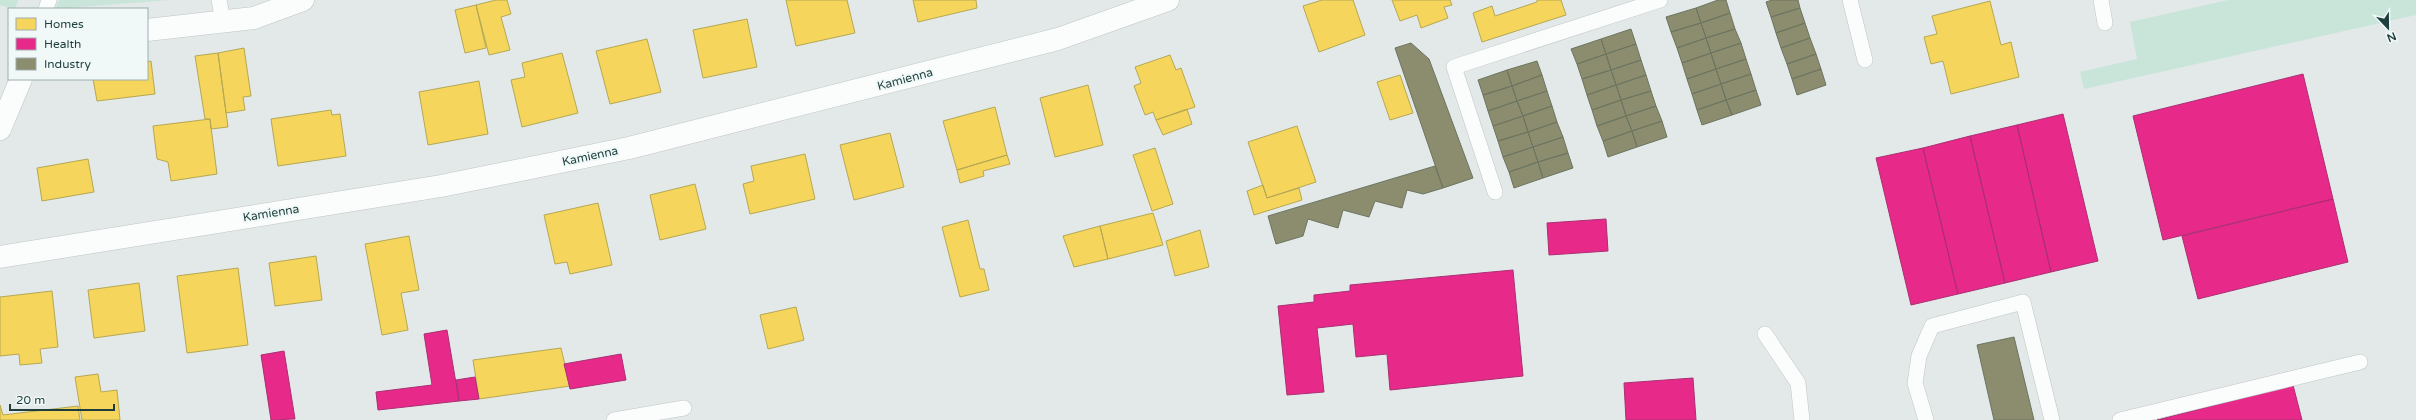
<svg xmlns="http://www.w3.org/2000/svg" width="2416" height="420" viewBox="0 0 2416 420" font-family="'Varela Round',sans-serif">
<rect width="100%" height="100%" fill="#e2e9e8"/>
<path fill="#c9e4d9" d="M0 0H18L15 9 0 5Z
M59 0H170L55 9Z
M2228 0H2416V15L2084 89 2080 72 2137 59 2130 22Z"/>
<path fill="#f6d55c" stroke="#b5a853" d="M496 0H507L511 14 501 17 510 50 489 55 476 5Z
M786 0H847L855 33 796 46Z
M913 0H976L977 8 918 22Z
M1322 0H1353L1365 35 1319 52 1303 6Z
M1392 0H1450L1452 5 1444 7 1448 18 1421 28 1417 15 1400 21Z
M1537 0H1561L1566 15 1482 42 1473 13 1492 6 1495 16 1537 2Z
M1990 1 2001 45 2011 42 2019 77 1951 94 1943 61 1931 64 1924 37 1937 34 1932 16Z
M476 5 486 48 465 53 455 10Z
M747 19 757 67 703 78 693 30Z
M647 39 661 92 610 104 596 51Z
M244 48 251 96 243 97 245 110 226 113 218 53Z
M218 53 228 127 211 129 210 119H205L195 56Z
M562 53 578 113 522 127 511 80 525 77 522 63Z
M1170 55 1176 70 1181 68 1195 107 1156 120 1153 112 1145 115 1134 86 1141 83 1135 67Z
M151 61 155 94 97 101 93 79H147V62Z
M1400 75 1413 113 1390 120 1377 82Z
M479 81 488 134 428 145 419 92Z
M1088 85 1103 145 1055 157 1040 98Z
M995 107 1007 155 957 170 943 121Z
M1187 109 1192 124 1163 135 1156 120Z
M331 110 332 115 340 114 346 156 278 166 271 119Z
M210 119 217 174 171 181 168 162 157 159 153 126Z
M1297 126 1316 182 1267 198 1248 142Z
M890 133 904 187 854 200 840 145Z
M1155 148 1173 204 1152 211 1133 155Z
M805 154 815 199 750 214 743 184 754 181 751 166Z
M1007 155 1010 164 983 171 984 176 960 183 957 170Z
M88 159 94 192 42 201 37 168Z
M695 184 706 229 660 240 650 195Z
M1263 185 1267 198 1299 188 1302 200 1254 215 1247 191Z
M598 203 612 265 570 274 567 262 555 264 544 215Z
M1153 213 1163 245 1108 259 1100 226Z
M968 220 980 269H984L989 290 960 297 942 227Z
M1100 226 1108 259 1074 267 1063 236Z
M1200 230 1209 267 1175 276 1166 241Z
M409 236 419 290 401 293 408 330 382 335 365 244Z
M316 256 322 300 275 306 269 263Z
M238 268 248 345 187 353 177 276Z
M139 283 145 331 94 338 88 290Z
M52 291 58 347 40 349 42 363 20 365 19 354 0 356V297Z
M796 307 804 340 768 349 760 315Z
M561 348 570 386 479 399 473 360Z
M98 374 101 392 117 390 120 420H82L75 377Z
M0 405 3 415 78 406 80 420H0Z"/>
<path fill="#e7298a" stroke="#ab2f73" d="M2303 74 2333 199 2163 240 2133 116Z
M2063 114 2098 261 2051 272 2017 125Z
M2017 125 2051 272 2005 283 1970 136Z
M1970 136 2005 283 1958 294 1923 148Z
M1923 148 1958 294 1911 305 1876 158Z
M2333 199 2348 262 2198 299 2182 236Z
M1606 219 1608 251 1549 255 1547 223Z
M1513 270 1523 376 1390 390 1387 354 1356 357 1353 324 1317 328 1324 392 1287 395 1278 306 1314 302V295L1350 291V285Z
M447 330 459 401 378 410 376 392 432 385 424 334Z
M284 351 295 419 271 420 261 355Z
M621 354 626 380 570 389 564 364Z
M475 377 479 399 459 401 456 380Z
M1693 378 1696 420H1626L1624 383Z
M2293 385 2302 420H2157Z"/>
<path fill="#8c8c6e" stroke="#6b7560" d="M1718 0H1726L1730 13 1701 23 1696 8Z
M1772 0H1798L1800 8 1771 17 1766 2Z
M1696 8 1701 23 1671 32 1666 17Z
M1800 8 1805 23 1776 33 1771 17Z
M1730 13 1735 29 1706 38 1701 23Z
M1701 23 1706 38 1677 48 1671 32Z
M1805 23 1810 38 1781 48 1776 33Z
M1631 29 1636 44 1606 54 1601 39Z
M1735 29 1741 43 1711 53 1706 38Z
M1706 38 1711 53 1682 63 1677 48Z
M1810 38 1816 54 1787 64 1781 48Z
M1601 39 1606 54 1577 64 1571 49Z
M1411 43 1429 59 1473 178 1443 188 1395 48Z
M1741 43 1746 59 1716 69 1711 53Z
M1636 44 1641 60 1611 70 1606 54Z
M1711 53 1716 69 1687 79 1682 63Z
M1606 54 1611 70 1582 79 1577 64Z
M1816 54 1821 69 1792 79 1787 64Z
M1746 59 1751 74 1721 84 1716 69Z
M1641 60 1646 75 1616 85 1611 70Z
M1537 61 1542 75 1512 86 1507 70Z
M1716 69 1721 84 1692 94 1687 79Z
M1821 69 1826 85 1797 95 1792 79Z
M1507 70 1512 86 1483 95 1478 80Z
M1611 70 1616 85 1587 95 1582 79Z
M1751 74 1756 90 1726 100 1721 84Z
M1542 75 1547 91 1517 101 1512 86Z
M1646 75 1651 91 1621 100 1616 85Z
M1721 84 1726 100 1697 110 1692 94Z
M1616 85 1621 100 1592 110 1587 95Z
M1512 86 1517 101 1488 111 1483 95Z
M1756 90 1761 105 1732 115 1726 100Z
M1547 91 1552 106 1523 116 1517 101Z
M1651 91 1656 106 1626 116 1621 100Z
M1621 100 1626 116 1597 126 1592 110Z
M1726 100 1732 115 1702 125 1697 110Z
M1517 101 1523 116 1493 126 1488 111Z
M1552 106 1557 122 1528 132 1523 116Z
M1656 106 1662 121 1632 131 1626 116Z
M1523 116 1528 132 1498 141 1493 126Z
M1626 116 1632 131 1603 141 1597 126Z
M1662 121 1667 137 1637 147 1632 131Z
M1557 122 1563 137 1533 147 1528 132Z
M1632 131 1637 147 1608 157 1603 141Z
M1528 132 1533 147 1503 157 1498 141Z
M1563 137 1568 153 1538 162 1533 147Z
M1533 147 1538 162 1509 172 1503 157Z
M1568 153 1573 168 1543 178 1538 162Z
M1538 162 1543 178 1514 188 1509 172Z
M1435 166 1443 188 1423 194 1407 190 1402 208 1375 201 1369 217 1343 210 1338 228 1308 219 1303 236 1276 244 1268 216Z
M2014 337 2034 420H1994L1977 345Z"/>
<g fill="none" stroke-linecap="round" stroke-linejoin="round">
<g stroke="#bfc6c5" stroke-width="16">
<path id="lane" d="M219 0 223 22
M1850 0 1865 60
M2101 0 2105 23
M46 9 49 0
M1495 192 1454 67 1660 0
M1765 334 1798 383 1802 420
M614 420 684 408
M1926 420 1915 383 1919 356 1932 326 2023 302 2052 420
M2120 420 2360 362"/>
</g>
<g stroke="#bfc6c5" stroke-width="23">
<path id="street" d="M147 30 254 18 303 0
M0 129 21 79
M0 257 441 186 629 148 1058 39 1168 0"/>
</g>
<use href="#lane" stroke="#fbfcfc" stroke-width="15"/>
<use href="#street" stroke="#fbfcfc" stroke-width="22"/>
</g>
<g text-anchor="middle" stroke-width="4" stroke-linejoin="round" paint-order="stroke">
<g font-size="12" fill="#1e3e3e" stroke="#f0f9f7">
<text transform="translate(905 79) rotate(-15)" y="4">Kamienna</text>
<text transform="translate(590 156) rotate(-12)" y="4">Kamienna</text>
<text transform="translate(271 213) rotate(-9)" y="4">Kamienna</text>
</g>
</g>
<rect x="8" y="8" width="140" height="72" fill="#f0f9f7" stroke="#9caead"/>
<rect x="16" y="18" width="20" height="12" fill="#f6d55c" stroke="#9caead"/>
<text x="44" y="28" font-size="12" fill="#1e3e3e">Homes</text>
<rect x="16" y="38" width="20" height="12" fill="#e7298a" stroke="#9caead"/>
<text x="44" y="48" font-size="12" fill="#1e3e3e">Health</text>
<rect x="16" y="58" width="20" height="12" fill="#8c8c6e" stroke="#9caead"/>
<text x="44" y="68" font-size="12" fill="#1e3e3e">Industry</text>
<g transform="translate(2388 28) rotate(158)" stroke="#f0f9f7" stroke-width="3" paint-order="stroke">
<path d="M0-3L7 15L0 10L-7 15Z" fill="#1e3e3e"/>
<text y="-6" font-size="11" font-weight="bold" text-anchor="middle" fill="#1e3e3e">N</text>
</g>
<path d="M10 404v6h104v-6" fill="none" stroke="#1e3e3e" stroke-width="2"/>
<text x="16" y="404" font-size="12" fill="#1e3e3e" stroke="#f0f9f7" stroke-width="3" paint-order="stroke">20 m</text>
</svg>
